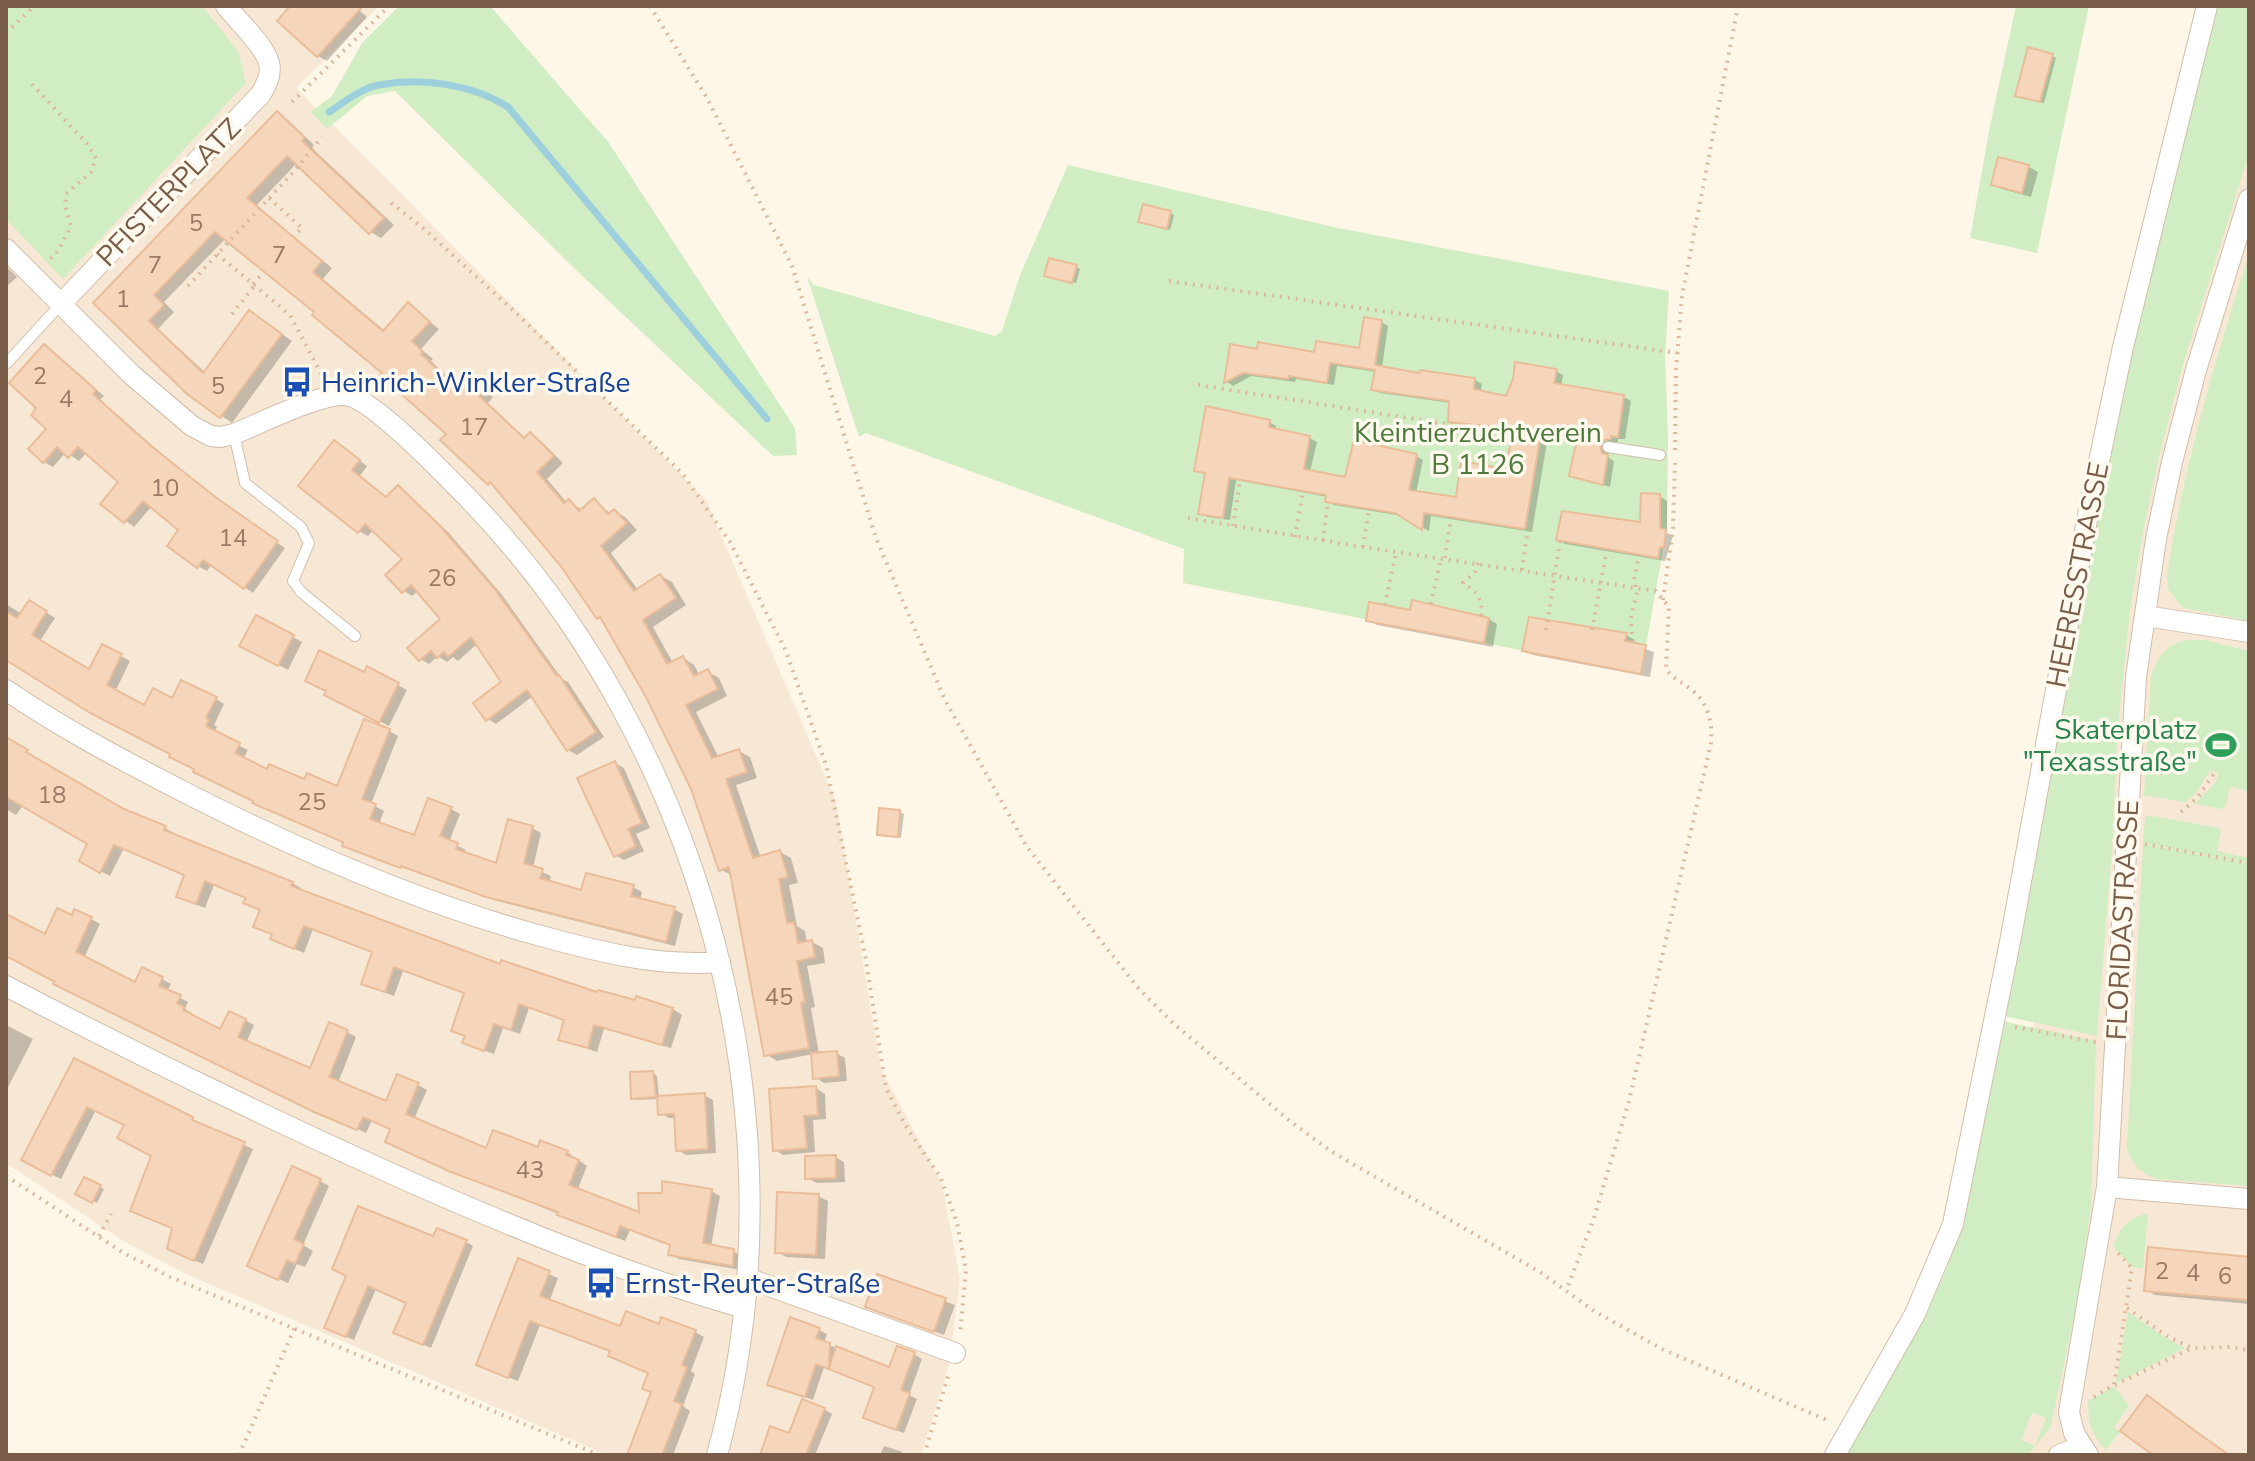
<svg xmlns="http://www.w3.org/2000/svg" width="2255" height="1461" viewBox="0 0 2255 1461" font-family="'Nunito Sans',sans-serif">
<rect width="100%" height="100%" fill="#fef6e6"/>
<path fill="#f6e8d4" d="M6 6H379L296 88 706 500 836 802 881 1069 942 1184 960 1279 949 1365 921 1455H607L184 1273 125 1242 6 1163Z
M2249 89V1455H1928L1987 1299 2094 672Z"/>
<path fill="#d1edc3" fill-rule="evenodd" d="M6 6H202L238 51 246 83 63 279 6 219Z
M399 6H490L609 143 795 428 797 455 773 456 575 269 395 91 367 96 327 129 311 112 332 96 362 43Z
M2016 6H2089L2037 253 1970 238 1990 126Z
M2217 6H2249V154L2183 364 2159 457 2143 532 2130 610 2117 735 2113 836 2097 1036 2004 1016C2067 678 2125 338 2217 6Z
M1068 165 1338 228 1669 291 1665 355 1668 438 1667 527 1641 674 1183 583 1184 549 866 433 859 437 807 277 814 285 995 336 1002 331 1020 275Z
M2249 255V621L2183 608 2168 589 2167 575C2184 465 2215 360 2249 255Z
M2188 640H2205L2249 651V791L2230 787 2225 807 2222 809 2195 804 2215 783 2219 773 2210 771 2195 794 2185 802 2144 795 2151 676C2158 657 2166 643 2188 640Z
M2148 815 2218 828 2221 831 2217 851 2249 858V863L2143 843 2145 818Z
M2143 844 2249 864V1186L2157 1179C2141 1173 2133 1166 2127 1149Z
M2003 1021 2096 1041 2091 1205 2079 1292 2051 1426 2028 1455H1846L1923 1320 1945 1273 1960 1229ZM2032 1413 2046 1418 2035 1446 2021 1440Z
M2148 1214 2143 1268 2132 1267 2113 1246C2120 1229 2129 1216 2148 1214Z
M2128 1312 2166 1338 2185 1348 2116 1383Z
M2114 1386 2129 1406 2114 1427 2120 1432 2106 1450C2091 1435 2088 1421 2088 1401Z"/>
<path fill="#0003" d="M293 6H354L367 17 327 61 318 56Z
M2052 56 2056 58 2044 103 2021 97Z
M277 114 288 120 314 145 312 148 394 225 381 238 371 232 297 163 256 206 332 268 323 279 385 331 408 305 439 329 421 349 433 359 431 361 458 387 468 377 479 384 493 397 488 403 526 439 530 435 541 441 563 463 547 479 567 503 569 501 582 510 594 500 611 514 614 511 625 517 637 530 611 553 638 590 661 576 672 582 686 605 653 627 673 663 683 658 694 665 700 676 708 672 719 678 727 696 696 712 719 758 739 751 750 757 757 778 736 785 761 858 780 852 791 858 798 883 789 885 797 926 805 931 807 943 812 942 823 948 825 963 807 966 815 1007 811 1008 819 1054 836 1053 845 1058 847 1081 824 1083 815 1077 813 1054 777 1061 766 1054 733 876 720 869 693 788 647 696 605 621 599 618 562 564 449 434 317 312 226 238 164 302 174 312 158 329 206 373 261 319 292 341 232 423 189 393 96 303Z
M2029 167 2038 172 2031 197 2002 189 1993 184Z
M1170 213 1174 215 1170 230 1145 223Z
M6 266 17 277 6 287Z
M1076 267 1080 269 1076 283 1051 277Z
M1381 322 1388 326 1382 368 1421 375 1475 380 1482 384 1480 393 1508 399 1556 371 1563 375 1561 387 1624 397 1631 401 1625 439H1618V442L1612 443 1607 449 1609 458 1614 461 1610 487 1571 475 1579 441 1548 436 1532 532 1431 516 1429 531 1403 516 1334 505 1327 501 1328 497 1236 480 1230 520 1207 517 1200 512 1206 475 1196 470 1269 422 1276 426 1275 431 1310 438 1317 442 1310 472 1347 479 1416 456 1423 460 1416 493 1457 499 1508 471 1515 432 1457 425 1450 421 1451 403 1380 393 1373 389 1376 372 1337 366 1334 385 1296 379 1295 382 1251 376 1233 386 1227 382 1232 346 1316 354 1361 350Z
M45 346 104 396 100 400 161 453 227 507 285 548 253 593 212 564 207 571 198 566 181 530 152 506 134 527 103 504 121 481 87 452 79 461 66 452 53 467 44 462 49 429 39 408Z
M343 448 367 466 359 477 387 498 398 488 407 493 449 533 502 595 562 679 568 682 604 737 577 755 568 750 533 696 496 724 488 719 504 682 477 644 458 661 453 657 447 662 438 656 429 664 420 659 443 619 418 591 412 596 404 591 405 559 374 529 368 536 359 531Z
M1659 496 1667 501V533L1673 536 1665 561 1565 544 1558 539 1642 524Z
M30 602 55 618 40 641 90 672 103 647 130 661 115 692 145 708 173 701 216 699 224 704 214 725 217 727 214 733 248 750 243 759 268 772 338 789 389 731 398 736 371 804 384 811 379 824 415 837 451 809 460 814 449 842 466 850 464 854 497 865 532 828 541 833 533 868 551 876 549 883 583 892 633 887 642 892 640 900 674 909 683 914 675 946 497 901 353 850 345 842 197 769 6 656V604L22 614Z
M1411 612 1489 619 1497 624 1493 647 1377 625 1368 620Z
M256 617 302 642 288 670 242 645Z
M1626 635 1635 640 1634 645 1654 652 1650 677 1533 655 1524 650Z
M368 669 407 690 389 726 336 700 365 675Z
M6 741 124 811 165 828 174 833 172 836 292 883 301 888 300 891 501 967 598 995 636 1002 637 999 673 1009 682 1015 671 1048 604 1029 597 1052 561 1039 566 1021 529 1008 520 1034 503 1028 494 1054 474 1047 465 1042 467 1037 454 1030 466 994 403 971 394 996 372 988 374 953 313 929 304 953 281 943 274 935 262 910 248 899 214 885 205 908 187 901 178 896 186 875 124 848 110 876 81 861 90 844 23 805 16 815 6 809Z
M615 763 624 768 650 828 636 834 644 851 624 860 615 855Z
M900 812 904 814 901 838 879 834Z
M6 917 46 937 73 918 91 919 100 924 84 958 136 985 162 979 171 984 167 991 188 1002 185 1009 192 1013 191 1016 221 1031 245 1020 254 1025 246 1043 311 1071 330 1025 347 1032 356 1037 338 1083 387 1104 398 1076 418 1085 427 1090 414 1119 487 1151 539 1150 567 1152 587 1166 577 1191 641 1215 711 1191 720 1196 711 1247 733 1251 742 1256 741 1270 679 1259 670 1254 672 1245 630 1230 625 1241 403 1151 387 1141 392 1129 372 1120 366 1133 65 988 57 981 6 955Z
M6 1025 33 1039 6 1091Z
M74 1061 192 1119 201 1124 200 1126 253 1149 203 1264 178 1253 174 1229 132 1210 153 1155 126 1125 96 1110 61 1179 32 1165Z
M653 1073 657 1076 659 1098 704 1095 713 1100 716 1153 686 1155 678 1150 676 1118H669L660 1113 659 1099 637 1100 633 1098Z
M816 1088 825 1094 826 1119 813 1120 815 1152 783 1155 775 1150Z
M835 1157 844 1162 845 1182 817 1183 807 1178Z
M85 1179 104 1189 97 1203 78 1193Z
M320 1181 329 1186 303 1245 313 1251 305 1267 297 1264 288 1283 259 1270Z
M818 1196 828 1201 825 1259 786 1257 777 1251Z
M466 1242 473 1246 431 1348 403 1336 408 1303 376 1289 354 1340 334 1331 348 1276Z
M2249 1259V1304L2155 1295 2146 1290Z
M519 1261 558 1278 549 1302 621 1329 660 1327 695 1332 704 1337 691 1371 695 1374 683 1406 690 1411 673 1455H637L653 1393 650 1373 611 1352 540 1325 518 1381 487 1369Z
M878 1276 955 1305 944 1335 877 1311Z
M819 1330 827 1334 824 1343 890 1370 914 1354 922 1359 909 1395 917 1399 904 1433 873 1422 876 1387 824 1367 813 1400 769 1384Z
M824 1409 832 1414 815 1455H761Z
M884 1446 900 1451 906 1455H880Z"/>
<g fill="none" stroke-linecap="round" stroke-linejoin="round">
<path stroke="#9ecfdc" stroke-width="7" d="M329 112C344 102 362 88 379 85 421 77 472 84 508 107L767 419"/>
</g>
<path fill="#f6d6bb" stroke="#eabd9a" stroke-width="2" d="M290 6H363L317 57 277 21Z
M2028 47 2053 54 2040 102 2015 96Z
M277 111 305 138 302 141 384 218 369 234 287 156 247 198 322 261 313 272 383 331 408 302 430 322 412 341 423 352 421 354 456 387 468 375 484 390 478 395 524 438 530 432 554 456 537 472 564 503 569 499 579 511 594 498 608 514 614 509 627 523 601 546 634 591 660 574 676 598 643 620 667 664 683 656 694 676 708 669 718 689 686 705 712 758 739 749 747 772 726 779 753 858 780 850 788 877 779 879 787 923 794 922 798 943 812 940 815 957 797 961 805 1002 801 1003 809 1048 764 1056 729 867 719 871 691 789 646 697 600 617 597 619 560 565 490 482 488 485 440 440 446 434 380 375 382 373 312 315 314 312 215 232 154 295 164 305 149 321 203 373 249 310 282 334 220 418 187 394 93 303Z
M1998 157 2029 165 2022 193 1991 185Z
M1143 204 1171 211 1167 229 1138 222Z
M1049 258 1077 265 1072 283 1044 276Z
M1364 317 1382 320 1375 365 1419 373 1420 370 1475 378 1474 389 1506 396 1513 379 1515 362 1557 369 1554 383 1624 395 1618 437 1611 436V439L1604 440 1600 445 1602 453 1608 455 1603 485 1569 476 1577 439 1541 433 1525 529 1424 513 1422 530 1395 513 1325 502 1326 495 1229 478 1223 518 1198 514 1205 473 1194 471 1206 406 1270 420 1269 427 1310 436 1304 469 1345 477 1354 440 1417 454 1409 490 1456 497 1461 461 1506 469 1513 429 1448 422 1449 401 1371 390 1375 370 1330 363 1327 383 1289 376 1288 379 1243 373 1224 383 1230 344 1257 349 1258 342 1314 352 1316 341 1359 348Z
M44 344 96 390 93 394 151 446 218 499 278 541 244 589 203 560 197 568 167 546 178 530 143 501 124 523 100 504 118 482 78 447 68 458 57 447 43 463 28 449 46 429 31 415 36 408 9 383Z
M334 440 360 460 352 470 386 497 398 485 440 526 494 588 557 676 559 675 596 732 567 751 527 690 486 721 473 703 501 682 471 637 448 657 444 652 437 658 431 651 419 661 407 648 440 619 411 585 402 593 385 575 402 559 365 524 358 533 298 486Z
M1641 493 1660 494V528L1666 530 1664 547H1660L1658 558 1556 540 1562 511 1640 522Z
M29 600 47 611 32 635 89 669 102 644 122 654 107 685 144 705 153 688 172 698 181 680 217 697 206 718 209 720 206 726 240 743 235 753 267 769 269 764 304 779 307 773 337 786 364 719 390 729 362 799 376 804 370 819 414 835 428 798 452 807 440 836 458 843 456 849 496 863 508 819 533 826 524 863 543 869 540 878 581 890 586 873 634 885 631 896 675 907 666 942 486 897 401 866 400 868 342 846 343 842 252 803 253 801 193 772 194 769 169 757 170 754 90 713 6 660V611L17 618Z
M1412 600 1489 618 1484 643 1366 621 1369 602 1410 610Z
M256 615 294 635 278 666 239 646Z
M1529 617 1627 633 1625 641 1646 645 1641 674 1522 651Z
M319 650 364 672 367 666 399 683 379 723 324 695 326 691 305 681Z
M6 737 28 750 26 752 124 809 166 826 164 830 293 882 291 886 500 964 501 960 597 992 598 990 635 1000 636 996 673 1008 662 1045 594 1025 588 1048 558 1040 564 1020 519 1004 511 1030 494 1024 484 1051 462 1043 465 1036 451 1031 464 993 394 967 385 992 361 984 372 952 304 926 294 949 270 939 272 934 253 927 260 910 243 903 246 898 205 881 196 904 176 897 184 875 114 845 100 873 79 861 87 844 6 797Z
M615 761 642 823 628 829 636 846 614 857 577 778Z
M879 808 900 810 898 837 877 835Z
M57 908 72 915 74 909 92 917 76 952 135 982 142 967 163 977 159 986 181 995 177 1003 184 1007 183 1010 220 1029 229 1011 246 1019 238 1037 310 1068 329 1022 348 1030 329 1077 386 1101 397 1074 419 1083 406 1114 486 1148 493 1130 538 1147 540 1140 568 1151 566 1155 579 1160 569 1185 639 1212 638 1193H662V1181L712 1189 703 1243 734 1249 733 1266 668 1255 670 1245 620 1226 616 1237 557 1215 558 1212 451 1172 385 1142 390 1129 363 1117 357 1130 314 1112 53 984 55 982 6 956V914L45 934Z
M837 1051 839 1076 813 1079 811 1053Z
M74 1058 193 1117 192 1120 245 1142 194 1261 167 1249 172 1228 130 1211 151 1156 117 1138 124 1125 87 1107 51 1176 21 1160Z
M653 1071 656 1097 631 1099 630 1072Z
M816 1086 818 1115 804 1116 807 1148 773 1151 769 1089Z
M705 1093 708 1149 676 1151 674 1114 658 1115 657 1096Z
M836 1155V1178L805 1179V1156Z
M292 1166 321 1179 294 1239 304 1244 295 1264 287 1260 278 1280 247 1266Z
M84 1177 101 1185 92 1203 75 1194Z
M777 1192 819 1194 816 1255 775 1253Z
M358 1206 433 1236 437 1228 467 1240 423 1345 393 1333 406 1303 368 1286 346 1337 324 1328 346 1276 332 1269Z
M2148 1247 2249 1257V1300L2144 1291Z
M518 1258 550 1271 540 1296 620 1326 626 1311 659 1324 661 1317 696 1330 682 1365 687 1367 674 1401 682 1404 662 1455H627L651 1392 642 1389 648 1373 608 1356 610 1351 530 1321 508 1378 476 1365Z
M877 1274 946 1298 934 1332 865 1307Z
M790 1317 820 1328 816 1338 830 1343 829 1368 836 1346 889 1367 897 1346 915 1352 901 1390 910 1393 896 1430 863 1418 874 1387 816 1364 805 1397 767 1385Z
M2147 1395 2198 1433 2229 1455H2153L2120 1431Z
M802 1399 825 1408 806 1455H760L770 1426 789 1433Z"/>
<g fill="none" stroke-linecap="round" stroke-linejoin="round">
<g stroke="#d1beaa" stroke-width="12">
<path id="lane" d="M6 364 60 305
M234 434 245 483 301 527 309 543 293 581 301 592 355 636
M1608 447 1660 455"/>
</g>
<g stroke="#d1beaa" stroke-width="22">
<path id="street" d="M6 249 132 375 192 426 211 436 220 437 234 434C259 424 321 393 345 395 372 397 444 474 465 495 704 739 808 1125 717 1455
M60 305 261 94C266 85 272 74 269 63 265 46 238 21 226 6
M2145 616 2249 632
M6 690C63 729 124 761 186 793 300 851 417 902 541 936 600 952 658 967 720 962
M6 986C144 1058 284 1126 426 1189 530 1234 635 1277 744 1308
M2107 1187 2249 1199
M747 1278 955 1353
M1835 1455 1915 1314 1953 1224 2010 942 2089 509 2123 347 2207 6
M2059 1455 2081 1447
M2088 1455 2074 1433 2069 1412 2107 1187 2136 677 2156 539 2172 462 2196 370 2249 199"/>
</g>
<path stroke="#dbb99e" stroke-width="4" stroke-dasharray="2 6" stroke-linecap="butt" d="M650 6 707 98 792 266 876 538 945 700 1027 847 1139 989 1174 1024 1290 1121 1332 1152 1540 1272 1594 1311 1664 1350 1829 1421
M6 33 34 6
M32 84 87 144 96 158 91 172 66 194 65 206 71 226 58 251 49 260
M292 102 389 6
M269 198 302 228 294 237
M391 203 423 228 514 311 682 473 730 542 786 651 826 765 865 955 886 1088 905 1125 941 1178 957 1223 966 1270 960 1333
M6 204 8 201
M217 254 290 315 323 377
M1169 281 1677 353
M253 284 264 272
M188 286 296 169 322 137
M232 314 255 285
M1198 385 1550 440
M1368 436 1374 413
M1675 450 1676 371 1682 296 1738 6
M1188 518 1363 547 1656 591 1669 607 1666 669C1673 679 1682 682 1692 690 1708 703 1713 723 1711 743L1629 1101 1593 1221 1566 1291
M1233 526 1240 480
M1295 537 1303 491
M1323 541 1328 502
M1363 547 1369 509
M1445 558 1451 517
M1478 563 1475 572 1463 583C1476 591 1484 600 1481 616
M1522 570 1527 535
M1663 600 1673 528 1675 463
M1431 604 1441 558
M1385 605 1396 552
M1546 630 1560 541
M1592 630 1606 554
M1632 642 1631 618 1637 592 1634 580 1639 555
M2181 812 2198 797 2215 772
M2145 844 2249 863
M2015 1027 2096 1042
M6 1176 122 1252 170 1277 599 1455
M99 1236 111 1214
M2127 1308 2167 1336 2192 1348 2231 1347 2249 1350
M2115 1385 2192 1348
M2094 1397 2114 1385 2132 1268 2117 1252
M239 1455 295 1327
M924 1455 949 1373"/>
<use href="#lane" stroke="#fff" stroke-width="10"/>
<use href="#street" stroke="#fff" stroke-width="20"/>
</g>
<defs>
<g id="bus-bare" transform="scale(2.4)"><path d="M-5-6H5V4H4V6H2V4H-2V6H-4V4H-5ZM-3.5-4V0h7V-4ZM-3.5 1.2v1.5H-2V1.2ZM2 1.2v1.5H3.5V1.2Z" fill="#1a4fb4" stroke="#fff9ee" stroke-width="2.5" paint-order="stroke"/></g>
<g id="stadium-bare" transform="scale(2.4)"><path d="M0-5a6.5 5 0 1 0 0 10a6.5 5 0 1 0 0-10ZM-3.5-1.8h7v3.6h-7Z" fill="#2e9e5b" stroke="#fff9ee" stroke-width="2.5" paint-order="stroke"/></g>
</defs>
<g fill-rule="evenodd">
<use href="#bus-bare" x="297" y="382"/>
<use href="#stadium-bare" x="2221" y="745"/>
<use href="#bus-bare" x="601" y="1283"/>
</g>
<g text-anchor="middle" stroke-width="7" stroke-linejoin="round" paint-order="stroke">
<g font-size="24" fill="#997b65">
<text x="196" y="231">5</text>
<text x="279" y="263">7</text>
<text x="155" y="273">7</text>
<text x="123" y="307">1</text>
<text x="40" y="384">2</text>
<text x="218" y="394">5</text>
<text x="66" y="407">4</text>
<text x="474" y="435">17</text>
<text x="165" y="496">10</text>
<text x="233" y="546">14</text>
<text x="442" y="586">26</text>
<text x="52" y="803">18</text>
<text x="312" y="810">25</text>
<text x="779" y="1005">45</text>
<text x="530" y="1178">43</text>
<text x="2162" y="1279">2</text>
<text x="2193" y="1281">4</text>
<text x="2225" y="1284">6</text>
</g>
<g font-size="28" fill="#7a5d48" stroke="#fff9ee">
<text transform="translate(168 192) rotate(-46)" y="10">PFISTERPLATZ</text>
<text transform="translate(2077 575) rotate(-79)" y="10">HEERESSTRASSE</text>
<text transform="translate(2122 920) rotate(-87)" y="10">FLORIDASTRASSE</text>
</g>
<g font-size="28" fill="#164399" stroke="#fff9ee" text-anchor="start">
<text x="321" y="392">Heinrich-Winkler-Straße</text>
<text x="625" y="1293">Ernst-Reuter-Straße</text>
</g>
<g font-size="28" fill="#4b7a3c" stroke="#fff9ee">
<text x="1478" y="442">Kleintierzuchtverein<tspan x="1478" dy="32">B 1126</tspan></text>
</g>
<g font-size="28" fill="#27864d" stroke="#fff9ee" text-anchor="end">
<text x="2197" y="739">Skaterplatz<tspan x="2197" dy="32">"Texasstraße"</tspan></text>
</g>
</g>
<rect width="2255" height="1461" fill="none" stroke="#7a5d48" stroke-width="16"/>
</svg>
